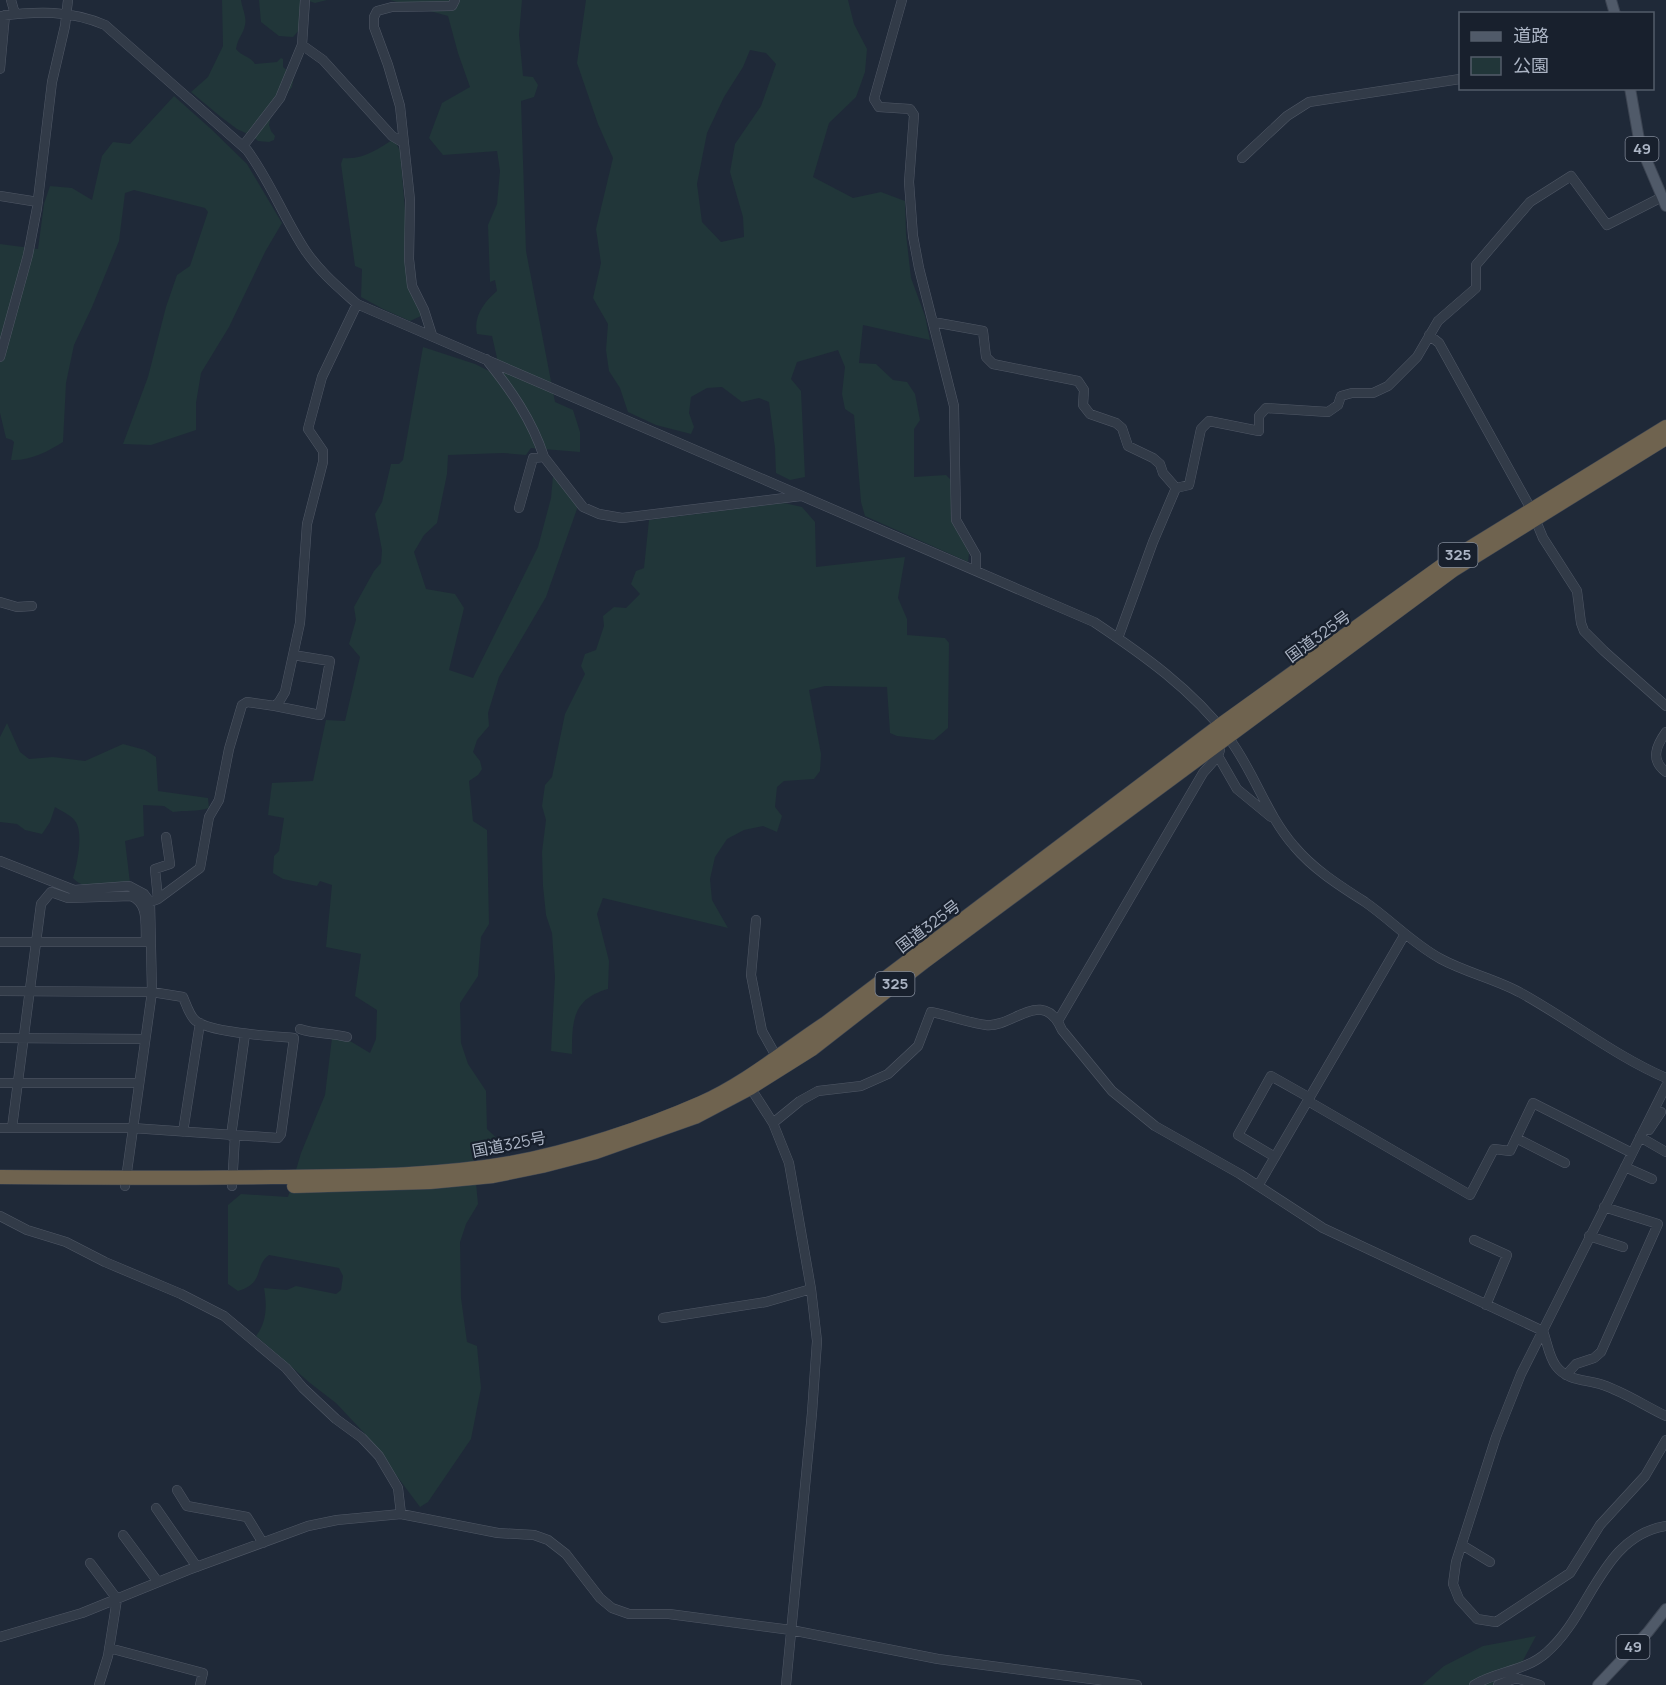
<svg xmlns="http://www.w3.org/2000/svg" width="1666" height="1685" viewBox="0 0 1666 1685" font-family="Manrope,'Noto Sans JP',sans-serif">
<rect width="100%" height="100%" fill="#1f2938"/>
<path fill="#213639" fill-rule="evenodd" d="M222 0H241C242 8 247 17 245 25 243 35 238 37 236 49 241 56 250 56 255 64L277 62 281 58 283 59V67L294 76 292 87 272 111 269 125 271 131 275 136 274 140 269 142 258 141 254 137 237 129 221 117 191 92 208 77 223 46Z
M259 0H327L315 3 306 0 301 28 293 37 279 36 261 22Z
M390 0H522L519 35 523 76 533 77 538 85 534 97 521 101 526 251 555 402 573 410 580 432V452L531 448 526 455 503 453 448 455 447 474 437 523 424 535 414 552 426 589 455 594 464 608 449 670 473 678 538 547 551 498 553 476 578 506 546 597 499 677 488 713 489 726 477 740 473 752 480 761 482 769 478 775 469 781 473 821 487 830 489 924 481 937 478 976 460 1003 461 1043 468 1064 486 1091 487 1129 504 1145 473 1151 478 1204 466 1224 460 1242 461 1298 467 1342 477 1346 481 1388 471 1439 428 1502 420 1507 366 1435 336 1403 310 1383 256 1336C267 1322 267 1305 264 1288L287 1290 296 1286 336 1294 341 1290 343 1276 339 1268 269 1255C253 1267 266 1282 238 1291L228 1284V1205L241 1194 288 1197 301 1153 325 1095 332 1038 350 1041 370 1053 376 1039 377 1010 355 996 361 954 326 947 332 885 320 881 317 886 283 879 273 873 274 856 279 851 284 818 268 815 272 783 313 781 326 720 345 721 360 657 349 644 356 620 354 607 374 571 381 563 382 550 375 514 382 502 391 464H399L403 460 423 347 475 364 489 371 497 358 492 336 477 334C473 317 484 302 497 291L495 280 490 282 488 225 497 204 500 171 497 151 443 155 429 138 442 103 470 87 458 53 448 16Z
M586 0H848L854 24 867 49 865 72 856 97 829 123 813 177 853 198 881 192 905 201 906 234 911 278 925 316 930 340 863 325 859 363 876 364 893 380 907 382 915 394 920 420 914 429V477L946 475 951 480V520L969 553 968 562 865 516 861 502 854 415 845 409 842 394 845 367 838 350 797 362 791 379 801 391 805 477 790 480 776 473 775 448 769 402 759 398 742 402 722 387 707 388 691 397 689 413 694 427 691 434 656 425 628 412 620 388 609 371 606 350 608 324 593 298 601 263 596 229 613 158 598 124 577 63ZM750 50 766 53 776 64 761 106 735 144 730 172 743 217 744 237 721 242 702 222 697 184 707 133 724 97 743 67Z
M174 96 211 129 247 164 282 223 265 252 229 327 201 373 196 403V430L151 445 123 444 148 377 166 307 177 275 190 266 208 212 205 208 134 190 125 193 119 241 92 307 74 345 66 383 63 442C47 452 30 461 11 460L14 442 12 440 6 438 0 413V244L38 249 44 204 50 186 72 188 92 200 102 156 113 142 130 144Z
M394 139 400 151 406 222 421 316 410 321 383 309 361 297 362 269 355 266 341 164 343 158C364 160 377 149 394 139Z
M784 503 802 507 815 522 816 567 905 557 898 598 907 619V635L945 638 949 643 948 728 934 740 897 736 890 733 887 687 825 686 809 690 821 754 820 771 814 779 784 781 777 787 775 807 782 816 777 832 763 826 744 830 727 839 715 857 710 879 712 900 728 928 603 898 597 914 609 961 608 989C572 999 572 1022 572 1054L551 1051 555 977 552 933 546 915 543 886 542 852 546 820 542 806 545 785 552 777 565 714 585 674 581 666 585 654 596 650 604 626 603 616 614 607 626 608 640 594 631 584 636 571 644 568 649 520Z
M7 723 20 752 29 759 53 757 85 761 123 744 145 750 156 757 158 791 208 798 209 808C197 812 186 810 173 812L164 806 143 805 144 836 125 841 130 883C110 885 88 894 73 878 77 865 84 832 75 821 71 815 61 811 55 807L50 822 42 834 25 830 17 824 0 822V737Z
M1536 1636 1510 1685H1422L1444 1666 1483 1646Z"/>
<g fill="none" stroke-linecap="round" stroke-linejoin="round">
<g stroke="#505866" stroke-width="10">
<path id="minor" d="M11 0 15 14
M902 0 874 99 879 107 910 109 914 115 909 182 913 236 919 268 954 406 956 520 976 555V571
M0 16C37 11 70 10 105 25L247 150C270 181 284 218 305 250 319 271 338 287 357 304L1094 622C1142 654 1193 690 1228 737 1254 771 1266 814 1294 846 1313 869 1340 886 1365 902 1391 920 1413 944 1441 959 1467 973 1496 979 1521 993 1570 1020 1615 1056 1666 1078
M302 45 305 0
M0 69 5 15
M243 146 280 98 302 45 323 60 392 136 404 143
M1242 158 1287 116 1309 102 1460 79
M0 196 38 202
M933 322 983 331 986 357 993 364 1078 381 1084 390 1083 405 1090 414 1116 423 1122 428 1128 446 1153 458 1160 464 1163 473 1176 488
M432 335 424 310 412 286 409 259 410 200 400 106 388 65 374 27V17L377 11 392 7 452 6 455 0
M1429 335 1439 343 1531 509 1543 538 1577 591 1581 623 1584 631 1604 651 1666 706
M0 357 28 255 37 208 52 82 65 26 68 0
M486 359C511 390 532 420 544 457
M1176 488 1189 485 1201 429 1209 421 1259 431V416L1266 408 1328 412 1338 405 1341 396 1352 393H1373L1388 386 1417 357 1438 321 1476 288V265L1530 202 1571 176 1607 225 1662 197
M519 508 533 458 544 457 583 507 599 514 622 518 801 496
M0 602 17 607 32 606
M1118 638 1153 542 1176 488
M275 706 320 715 330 661 293 655
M1666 732C1656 746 1650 760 1666 772
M1220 750 1218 756 1237 789 1271 817
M0 861 74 890 129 886 144 894 150 902 152 992 125 1186
M158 899 155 869 170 864 166 837
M150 902 158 899 200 868 209 817 219 800 229 749 242 705 247 702 275 706 279 702 285 692 300 623 307 524 323 462V451L308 429 322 377 357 304
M756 920 751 975 762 1031 776 1056
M0 942H146
M0 991 152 992 183 997C186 1004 190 1017 196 1021 212 1033 273 1036 294 1038L281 1134 278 1138 132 1128H0
M1058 1021 1203 773 1218 756
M300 1029C315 1034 331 1033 347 1037
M0 1038 145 1039
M0 1083H138
M748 1084 773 1123 789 1163 811 1289 817 1341 812 1413 786 1685
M1666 1086 1521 1374 1496 1437 1456 1562 1453 1584 1459 1599 1477 1619 1496 1622 1570 1573 1600 1525 1645 1476 1666 1440
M1308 1101 1470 1195 1494 1149 1510 1151 1533 1103 1632 1153
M773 1123 800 1101 818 1091 861 1086 888 1074 918 1046 931 1012C948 1015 969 1023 986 1025 1013 1028 1043 986 1062 1030L1112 1091 1155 1126 1240 1174 1323 1228 1543 1331C1547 1342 1549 1357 1556 1366 1568 1382 1587 1379 1603 1385 1624 1392 1645 1406 1666 1416
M12 1128 41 904 51 892 68 898 131 896C149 903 145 924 146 941
M1649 1130 1661 1112
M183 1132 200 1023
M231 1136 245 1034
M1640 1137 1666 1152
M1516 1138 1565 1163
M1275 1157 1238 1135 1271 1076 1310 1098
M1625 1167 1652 1179
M232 1186 235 1136
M1258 1186 1405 934
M0 1216 27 1230 66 1242 105 1262 181 1294 224 1316 286 1368 303 1388 336 1419 362 1438 379 1456 398 1488 401 1514
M1589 1236 1623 1247
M1474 1240 1507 1255 1486 1305
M663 1318 766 1302 811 1289
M1566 1375 1576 1364 1594 1358 1601 1352 1658 1224 1604 1207
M177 1490 187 1506 247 1517 263 1543
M156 1508 197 1567
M123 1535 158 1582
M1462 1545 1490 1562
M90 1563 117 1599 108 1656 99 1685
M0 1637 82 1613 188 1570 308 1526 337 1520 401 1514 498 1533 534 1535 548 1540 566 1554 600 1598 612 1608 629 1614H669L791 1630 938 1659 1137 1685
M109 1648 203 1673 200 1685
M1474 1685C1497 1671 1526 1671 1546 1653 1591 1615 1601 1536 1666 1526
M1498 1685 1516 1678 1540 1685"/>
</g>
<g stroke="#3c4452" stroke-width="12">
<path id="major" d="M1611 0 1615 14
M1630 88 1640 145 1666 206
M1598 1685 1648 1632 1666 1609"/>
</g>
<g stroke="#3d4553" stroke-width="15">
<path id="highway" d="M0 1177C91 1178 181 1178 272 1177 351 1176 432 1177 511 1163 572 1152 644 1128 701 1103 746 1083 785 1050 826 1023L1219 726 1447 562 1666 427
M294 1186 430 1182 493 1176 542 1166 596 1152 695 1117 750 1088 812 1049 925 961 1453 570 1666 438"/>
</g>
<use href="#minor" stroke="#323b48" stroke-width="9"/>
<use href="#major" stroke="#505a69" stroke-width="10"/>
<use href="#highway" stroke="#6f634f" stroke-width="14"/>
</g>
<g text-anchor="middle" stroke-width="4.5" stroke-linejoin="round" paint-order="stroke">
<g fill="#18202d" stroke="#808897" stroke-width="1.5">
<rect x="1625.5" y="137" width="33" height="24" rx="4.5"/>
<rect x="1438.5" y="543" width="39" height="24" rx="4.5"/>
<rect x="875.5" y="972" width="39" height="24" rx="4.5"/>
<rect x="1616.5" y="1635" width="33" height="24" rx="4.5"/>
</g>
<g font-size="15" font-weight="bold" fill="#acb5c5">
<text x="1642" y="154">49</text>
<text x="1458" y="560">325</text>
<text x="895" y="989">325</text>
<text x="1633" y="1652">49</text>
</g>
<g font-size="16" fill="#acb5c5" stroke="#18202d">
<text transform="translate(1318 636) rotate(-36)" y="6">国道325号</text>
<text transform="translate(928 926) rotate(-37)" y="6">国道325号</text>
<text transform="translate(509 1144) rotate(-11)" y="6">国道325号</text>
</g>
</g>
<rect x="1459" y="12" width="195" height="78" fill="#18202d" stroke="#535c6a" stroke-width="1.5"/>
<rect x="1471" y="32" width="30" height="9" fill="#505a69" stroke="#535c6a" stroke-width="1.5"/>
<text x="1513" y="42" font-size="18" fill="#acb5c5">道路</text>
<rect x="1471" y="57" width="30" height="18" fill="#213639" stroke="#535c6a" stroke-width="1.5"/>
<text x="1513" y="72" font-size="18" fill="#acb5c5">公園</text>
</svg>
